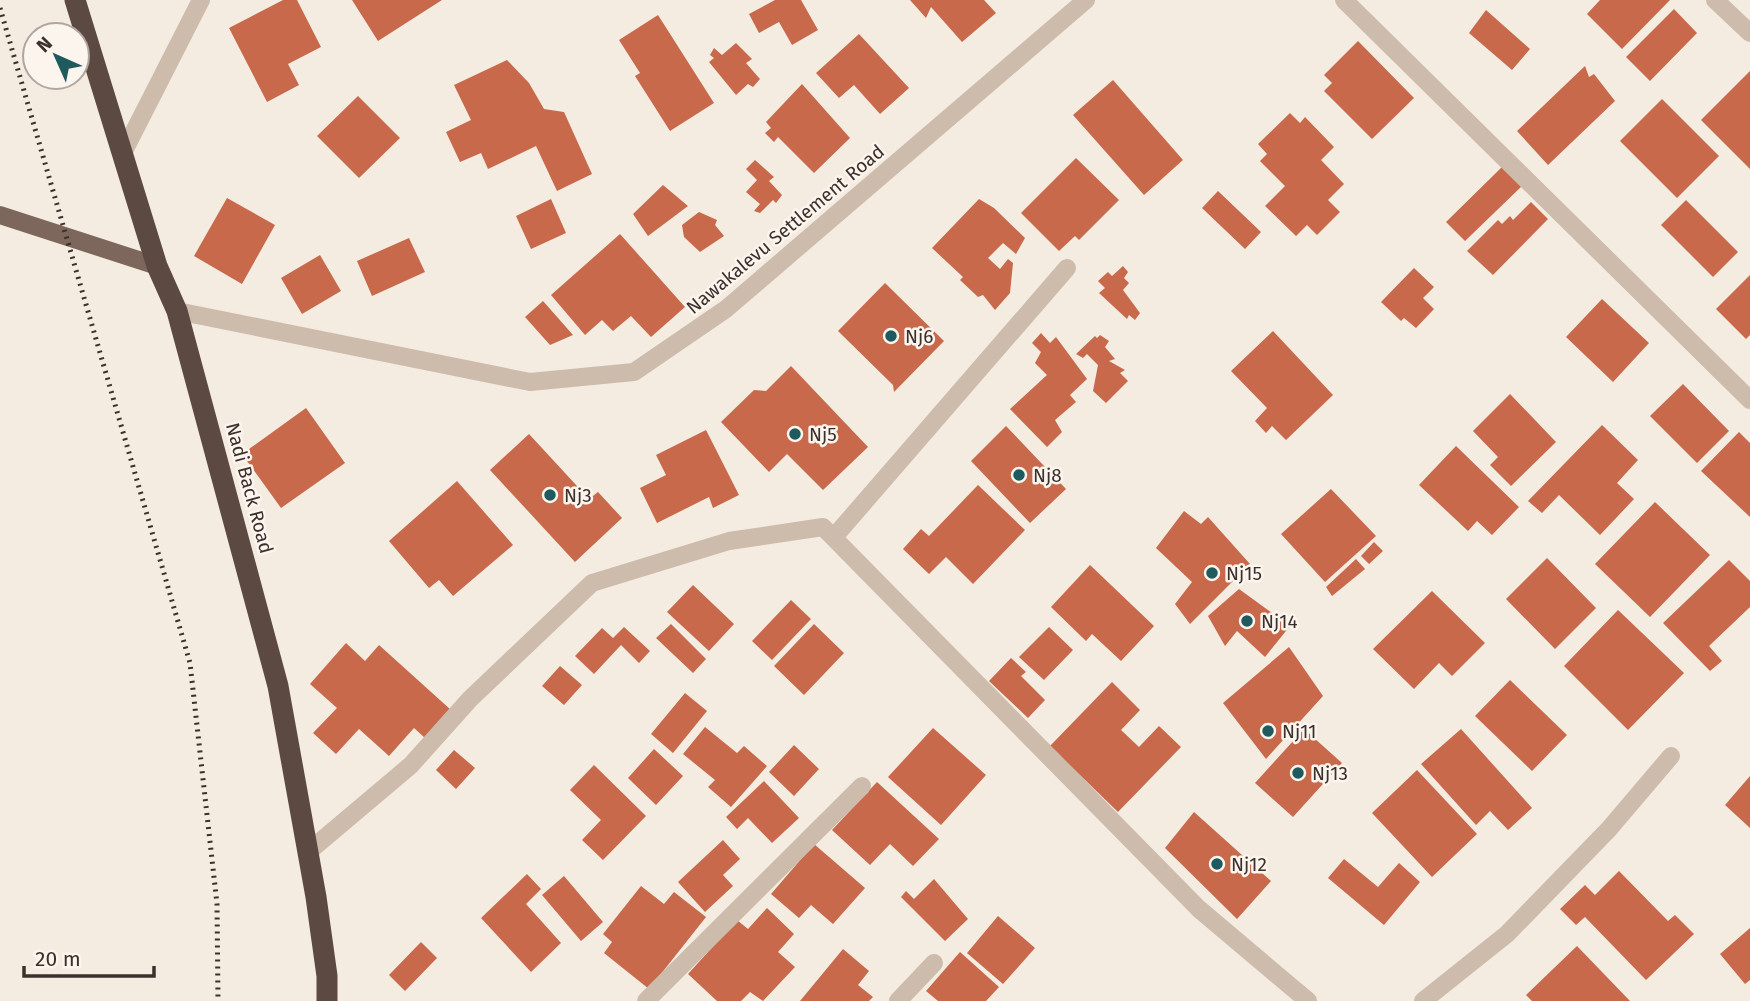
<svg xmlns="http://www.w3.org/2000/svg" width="1750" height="1001" viewBox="0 0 1750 1001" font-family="'Fira Sans',sans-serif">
<rect width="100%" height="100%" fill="#f4ebe1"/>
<path fill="#c8694b" d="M283 0H297L321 47 288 64 299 85 267 102 229 28Z
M352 0H442L378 41Z
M775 0H801L818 30 792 45 779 22 759 33 749 14Z
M910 0H984L996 13 962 42 931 7 926 18Z
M1600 0H1670L1622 49 1587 14Z
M1674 9 1697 33 1650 81 1626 57Z
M1486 10 1530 49 1512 70 1469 33Z
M658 15 714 103 670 131 635 76 640 73 619 40Z
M859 34 909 88 880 114 854 85 839 98 816 73Z
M1358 41 1414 98 1372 139 1324 91 1332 83 1324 75Z
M736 43 752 59 746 63 760 79 753 87 748 84 736 95 709 62 714 58 710 55 714 48 722 55Z
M507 60 529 83 544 109 564 112 592 174 557 191 536 146 488 169 481 153 460 162 446 132 471 120 454 85Z
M1585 66 1589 77 1594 74 1615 101 1548 165 1517 131Z
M1750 71V169L1701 120Z
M1113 80 1183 160 1144 195 1073 115Z
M802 84 850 138 814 173 778 137 774 142 765 133 771 128 766 122Z
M358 96 400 138 359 178 317 136Z
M1662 99 1719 156 1677 198 1620 141Z
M1290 113 1300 123 1305 117 1334 147 1321 160 1344 184 1328 200 1340 212 1317 235 1307 225 1296 236 1265 206 1285 186 1260 161 1267 154 1258 144Z
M1076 158 1119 200 1079 240 1075 236 1059 251 1021 213Z
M755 160 774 177 769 181 782 195 776 203 773 200 760 213 754 211 760 204 746 192 757 180 746 169Z
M1503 166 1522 186 1465 241 1446 222Z
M663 185 688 206 648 236 633 214Z
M1218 191 1261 232 1245 249 1202 208Z
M227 198 275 225 242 284 194 256Z
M551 199 566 233 531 249 516 216Z
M979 199 994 208 1025 238 1016 254 1003 243 988 258 1000 269 1008 259 1013 263 1010 293 995 310 983 295 978 297 960 280 963 277 932 248Z
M1686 200 1738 252 1713 277 1661 225Z
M1531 202 1548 219 1493 275 1467 251 1498 220 1502 224 1510 216 1513 220Z
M699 212 717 220 715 225 724 236 700 252 684 237 682 225Z
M620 234 685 307 651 337 631 316 613 331 602 320 585 335 551 295Z
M409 238 425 272 372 296 357 261Z
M320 255 341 291 302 314 281 278Z
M1123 266 1128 272 1124 278 1129 283 1123 290 1140 313 1135 320 1129 315 1127 319 1099 293 1105 288 1098 281 1108 272 1112 276Z
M1414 268 1434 287 1423 298 1434 309 1416 328 1404 318 1401 321 1381 302Z
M1750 275V335L1746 339 1716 309Z
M885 283 944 341 894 392 893 385 838 331Z
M1602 299 1649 343 1613 382 1566 337Z
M543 301 573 335 550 345 525 317Z
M1273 331 1333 395 1286 440 1272 426 1266 433 1255 421 1267 408 1231 371Z
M1041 333 1050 343 1056 337 1087 379 1070 395 1076 402 1055 420 1062 432 1047 447 1010 409 1047 375 1035 363 1041 352 1032 343Z
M1100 335 1109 341 1105 347 1115 359 1109 361 1125 370 1120 373 1128 381 1106 403 1093 391 1098 365 1087 354 1083 358 1076 354 1095 336 1097 338Z
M791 366 868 447 823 490 787 454 769 472 721 422 754 390 766 391Z
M1683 384 1729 431 1697 463 1650 416Z
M1510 394 1556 442 1511 486 1490 465 1498 457 1473 431Z
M306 408 345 463 281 508 242 454Z
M1602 425 1638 460 1617 483 1634 499 1600 535 1559 495 1542 513 1528 501Z
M1006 426 1066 489 1030 523 971 461Z
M706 430 739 495 713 508 709 497 657 523 640 488 666 475 656 455Z
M1739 432 1750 443V517L1701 471Z
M529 434 589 499 598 492 622 518 575 562 490 470Z
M1456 446 1519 507 1492 535 1477 521 1468 531 1419 485Z
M457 481 513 545 453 596 439 580 429 588 389 541Z
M978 485 1025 530 973 584 946 557 929 574 903 549 921 529 929 536Z
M1331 489 1376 536 1325 582 1281 534Z
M1655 502 1710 555 1650 617 1595 564Z
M1184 511 1201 524 1208 517 1250 564 1190 624 1175 604 1192 582 1156 548Z
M1374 542 1383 551 1369 564 1361 556Z
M1547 558 1596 608 1555 649 1506 599Z
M1356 559 1365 569 1332 596 1326 587Z
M1729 560 1750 581V607L1709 646 1722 661 1710 671 1663 623Z
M1090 565 1154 626 1121 661 1092 634 1086 641 1051 607Z
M693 585 734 624 709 651 667 612Z
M1239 589 1290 626 1265 657 1237 631 1225 646 1208 616Z
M1432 591 1485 643 1452 676 1439 663 1414 689 1373 649Z
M791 600 811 619 772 660 752 641Z
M1618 610 1684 673 1628 730 1564 666Z
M671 624 706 659 693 673 656 638Z
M814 624 844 653 804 695 774 666Z
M624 627 650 651 639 663 621 645 594 674 575 656 602 628 613 638Z
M1049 627 1073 650 1044 680 1019 657Z
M346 643 365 661 379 645 451 710 425 738 414 728 389 756 359 729 336 754 313 733 337 708 310 684Z
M1289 647 1323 696 1266 759 1223 703Z
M1011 658 1026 672 1021 676 1045 700 1028 718 989 681Z
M560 666 582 685 564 705 542 686Z
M1510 680 1567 735 1532 771 1475 716Z
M1112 682 1140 710 1121 730 1139 747 1159 726 1181 747 1118 812 1050 746Z
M685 693 707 711 673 753 651 734Z
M705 727 737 753 744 746 767 766 731 807 708 787 715 780 683 754Z
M933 728 986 775 941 825 888 777Z
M1304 729 1342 763 1293 817 1255 783Z
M1461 729 1532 808 1508 830 1490 811 1476 825 1421 764Z
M794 745 819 769 794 796 769 772Z
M654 749 683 776 656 805 628 778Z
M454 750 475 768 456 789 436 770Z
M594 765 646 816 603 860 582 840 601 820 570 790Z
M1417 770 1477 834 1432 877 1372 813Z
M1750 776V828L1725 805Z
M764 781 799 818 772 843 748 818 737 829 726 817Z
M877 782 939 839 913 866 890 844 870 865 832 830Z
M1194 812 1271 881 1237 919 1165 848Z
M723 840 740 859 723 875 733 886 705 912 678 882Z
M814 844 865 888 833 924 811 905 799 918 771 894Z
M1344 859 1378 887 1399 863 1420 882 1384 925 1328 878Z
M1619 871 1668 921 1675 915 1694 934 1646 980 1585 917 1576 925 1560 909 1585 885 1595 895Z
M527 874 541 889 526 904 561 943 531 972 481 918Z
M564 876 603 922 581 941 542 895Z
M934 879 968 919 945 941 901 897 906 891 914 899Z
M641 886 664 904 674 892 706 917 649 989 604 953 612 942 603 934Z
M767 908 794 934 778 952 795 967 763 1001 750 992 741 1001H717L688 974 737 920 748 929Z
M998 916 1035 948 1003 984 967 953Z
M1750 928V980L1745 984 1720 954Z
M421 942 437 958 405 991 389 975Z
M1577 946 1630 1001H1532L1526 995Z
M843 949 869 971 858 985 873 997 869 1001H800Z
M960 952 999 987 986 1001H938L926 991Z"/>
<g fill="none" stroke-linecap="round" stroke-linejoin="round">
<path stroke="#cdbbac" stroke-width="18" d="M1344 0 1750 400
M1715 0 1750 33
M122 155 201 0
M177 311 530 382 634 372 726 309 1086 0
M834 537 1067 268
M308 852 411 765 470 699 592 583 729 541 823 527 1199 909 1308 1001
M646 1001 862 786
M898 1001 934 963
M1423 1001 1507 934 1609 829 1671 756"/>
<path stroke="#7d675c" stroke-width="18" d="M0 215 157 266"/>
<path stroke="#5c4a42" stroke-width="21" d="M75 0 157 266 177 311 278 686 316 897 327 976V1001"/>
<path stroke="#3b302b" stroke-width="5" stroke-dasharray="2 5" stroke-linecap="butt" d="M0 8 190 663 217 904 218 1001"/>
</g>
<g fill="#1f5a5e" stroke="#fbf5ee" stroke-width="2.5">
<circle cx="891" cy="336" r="7"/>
<circle cx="795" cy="434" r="7"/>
<circle cx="1019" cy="475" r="7"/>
<circle cx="550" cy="495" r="7"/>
<circle cx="1212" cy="573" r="7"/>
<circle cx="1247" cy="621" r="7"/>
<circle cx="1268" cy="731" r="7"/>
<circle cx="1298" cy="773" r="7"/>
<circle cx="1217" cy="864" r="7"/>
</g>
<g text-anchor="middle" stroke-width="5" stroke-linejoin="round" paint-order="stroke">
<g font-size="19" fill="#3b302b" stroke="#fbf5ee">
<text transform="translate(785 229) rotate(-40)" y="7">Nawakalevu Settlement Road</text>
<text transform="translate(250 488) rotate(75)" y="7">Nadi Back Road</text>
</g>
<g font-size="19" fill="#3b302b" stroke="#fbf5ee" text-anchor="start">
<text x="905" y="343">Nj6</text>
<text x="809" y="441">Nj5</text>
<text x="1033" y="482">Nj8</text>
<text x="564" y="502">Nj3</text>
<text x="1226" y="580">Nj15</text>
<text x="1261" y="628">Nj14</text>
<text x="1282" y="738">Nj11</text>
<text x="1312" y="780">Nj13</text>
<text x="1231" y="871">Nj12</text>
</g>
</g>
<g transform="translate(56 56) rotate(315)"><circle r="33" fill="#fbf5ee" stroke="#aea6a0" stroke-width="2"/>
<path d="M0-5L12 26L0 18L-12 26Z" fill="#1f5a5e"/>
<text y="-10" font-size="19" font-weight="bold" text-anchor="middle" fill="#3b302b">N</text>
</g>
<path d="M24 966v10h130v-10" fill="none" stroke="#3b302b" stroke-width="3.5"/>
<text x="35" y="966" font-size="21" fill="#3b302b" stroke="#fbf5ee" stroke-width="5" paint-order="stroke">20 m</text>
</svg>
